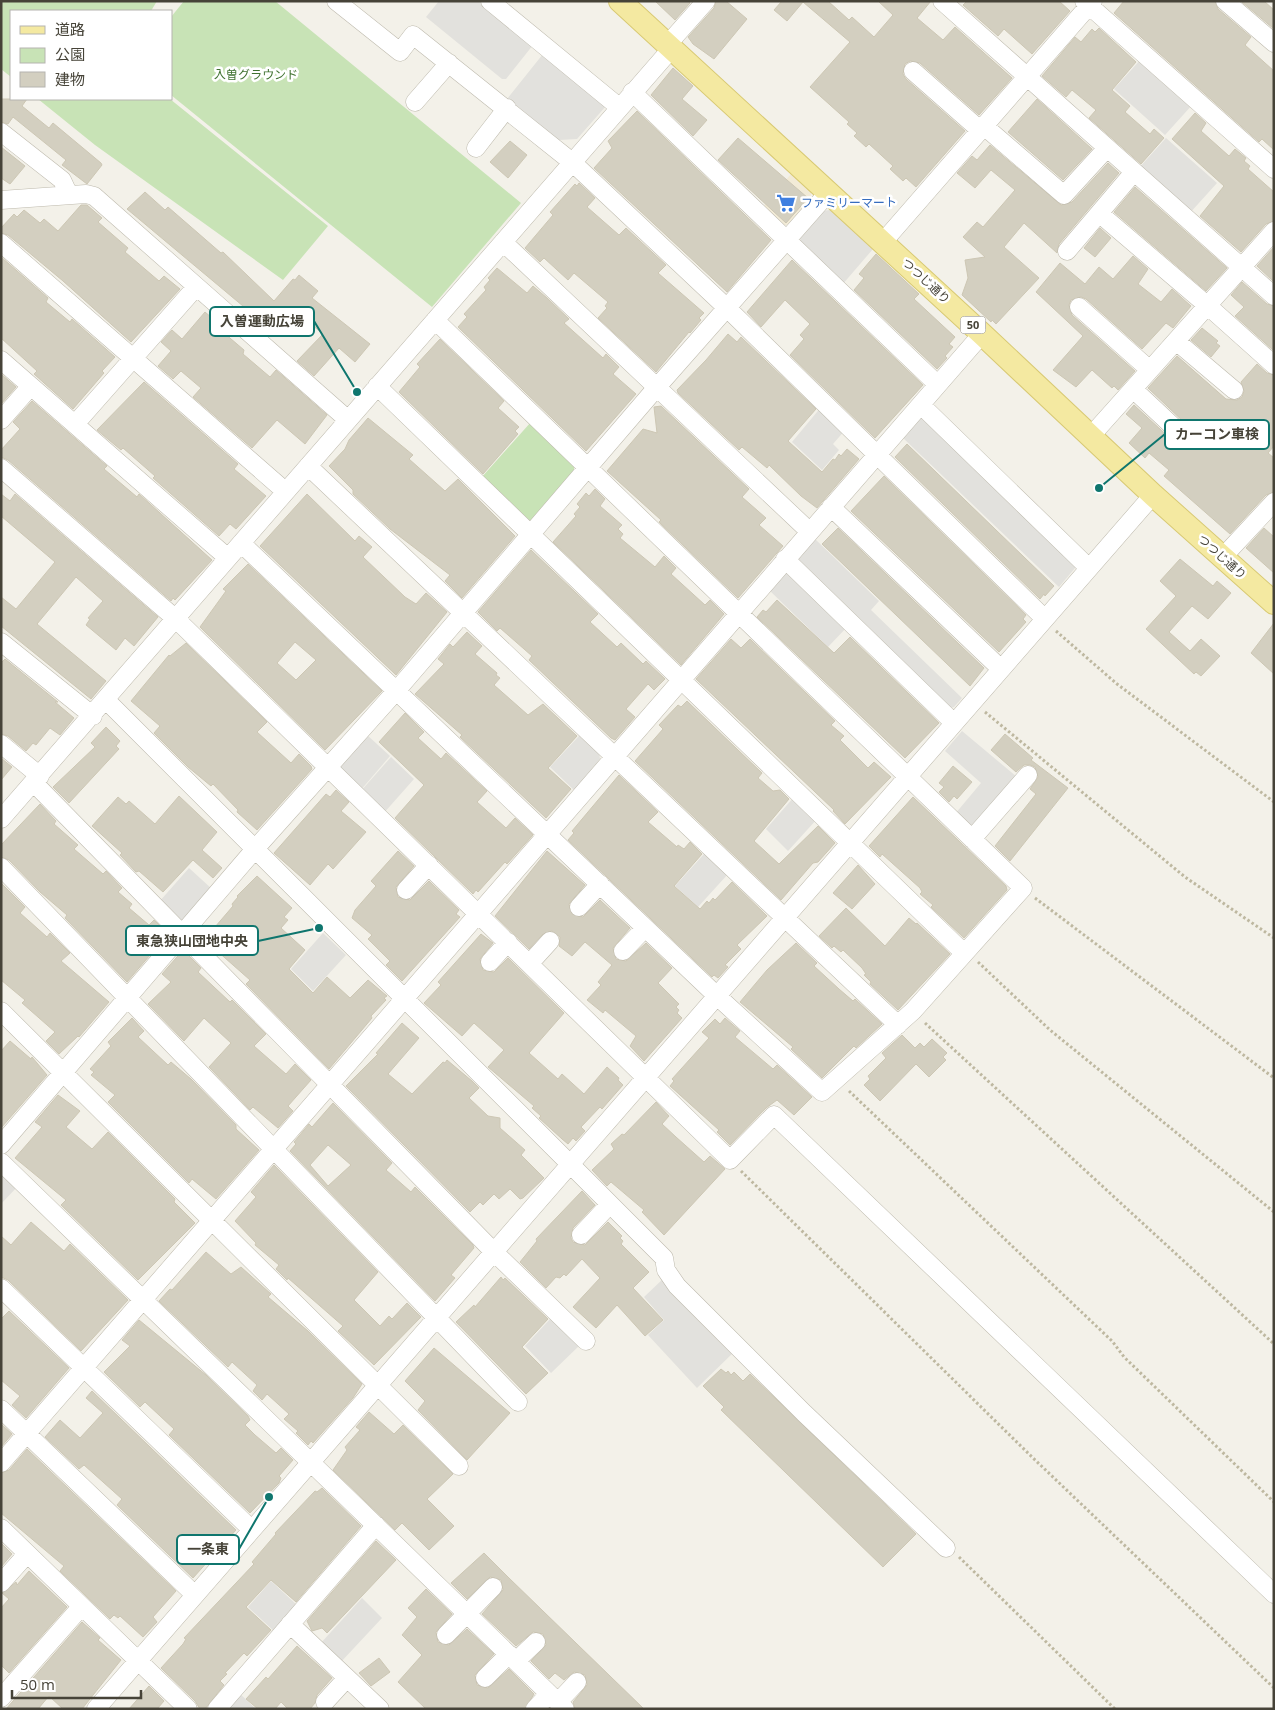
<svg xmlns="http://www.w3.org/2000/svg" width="1275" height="1710" viewBox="0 0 1275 1710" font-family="'Open Sans','Noto Sans JP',sans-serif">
<rect width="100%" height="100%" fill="#f3f1e9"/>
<path fill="#f2ebd7" d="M791 174 811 192V199L789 224 782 226 763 207Z"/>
<path fill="#c8e3b6" d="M1 1H157L151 11H11V77L1 69Z
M184 1H275L521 203 432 307 171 95V17Z
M38 99H170L328 226 283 280 95 145Z
M531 422 574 466V472L530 522 481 478Z"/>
<path fill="#e2e1dd" d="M439 1H478L533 45 506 79H502L426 17Z
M543 54 606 106 577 139 559 140 507 99Z
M1142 58 1193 104 1165 135 1114 89Z
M1166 138 1217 183 1189 214 1138 169Z
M830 210 873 249 842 285 801 246 800 237 822 211Z
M822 406 846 429 833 444 839 450 822 470 792 442Z
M917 418H925L1075 561V568L1059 587 902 437Z
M814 538 879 601 871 610 962 698 954 707 947 709 798 564V557Z
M792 573 848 626 828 647 769 590 784 574Z
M962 731 1017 777 975 827 968 826 955 814 981 783 945 751Z
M366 734 390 756 360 791 340 772V764Z
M580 735 599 753 600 759 574 790 550 767Z
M391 757 414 779 383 814 360 792Z
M794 797 817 819 788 851 766 829Z
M705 853 728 874 698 907 675 886Z
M189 868 212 889 184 920 177 921 159 902Z
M323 933 346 955 313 991 291 969Z
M1 1170 18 1186 1 1204Z
M665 1277 735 1351 697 1388 648 1335 664 1320 644 1297Z
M552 1317 580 1345 551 1373 525 1346Z
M271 1581 298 1606 275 1632 248 1607Z
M362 1598 382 1618 340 1663 320 1644Z
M237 1691 256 1709H222Z"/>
<path fill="#d3cfc0" stroke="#cdc7b4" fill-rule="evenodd" d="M655 1H688L690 3 675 20Z
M716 1H726L747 19 714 59 693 44 688 37 714 8Z
M782 1H828L849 20 852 17 874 37 893 15 878 1H931L917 18 943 40 955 27 1012 78 979 115 920 63 910 61 905 64 903 74 906 79 965 131 916 187 906 178 903 181 890 169 893 166 869 144 866 147 854 136 857 133 847 124 849 122 810 87 850 42 803 2 787 21 774 10Z
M967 1H1059L1070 11 1032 54 1004 29 998 36 963 5Z
M1124 1H1215L1218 9 1251 37 1245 45 1274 71V150L1262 139 1259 142 1114 13Z
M1264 1 1274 10V29L1242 2Z
M1099 28 1136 62 1112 90 1130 106 1125 112 1150 134 1154 129 1164 138 1141 164 1089 118 1096 110 1072 90 1066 97 1042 76 1075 37 1081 42 1092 29 1095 32Z
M673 68 693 86 682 99 707 120 693 136 651 95Z
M1 99H27L22 106 49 128 53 123 101 163 102 165 87 184 62 165 66 160 13 117 8 124 1 122Z
M1037 99 1092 149 1063 180 1008 132Z
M637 111 771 240 727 292 594 168 612 148 608 141Z
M1195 113 1206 123 1201 131 1229 156 1235 149 1246 158 1244 161 1250 166 1248 169 1274 192V221L1266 224 1241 252 1200 216 1224 186 1172 139Z
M738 138 808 198 786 223 718 160Z
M510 141 527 155 508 178 490 162Z
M990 145 1061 205 1072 202 1108 163 1119 173 1059 244 1057 253 1024 223 1004 247 1039 278 996 324 992 320 991 322 962 295 968 278 965 260 985 257 963 237 977 222 983 227 1015 190 991 170 975 188 957 173 972 156 977 160Z
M1 147 25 166 10 184 1 178Z
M579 183 595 198 587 207 619 235 626 228 666 265 658 273 704 313 699 318 701 320 690 333 689 332 656 372 598 318 607 308 605 306 608 302 574 273 568 280 544 258 540 262 525 248 553 215 550 212 575 184 577 186Z
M1135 187 1227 268 1206 291 1114 212Z
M145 192 165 210 168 207 221 253 223 252 274 301 293 279 295 280 299 275 318 291 312 298 370 344 355 362 339 348 314 376 297 361 323 334 299 314 294 320 283 311 268 327 127 209Z
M81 205H87L102 218 98 222 128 248 125 252 159 281 164 276 180 289 131 342 63 281 8 235 1 233V228L14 214 17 217 24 210 40 223 44 219 58 231Z
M1100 228 1111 238 1095 257 1084 248Z
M1274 247V282L1257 266Z
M876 254 919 294 914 299 955 337 949 344 953 347 945 356 947 358 937 369 854 290 864 278 859 274Z
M1133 256 1148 269 1138 284 1161 302 1172 289 1191 306 1173 328 1166 323 1142 349 1086 299 1081 297 1071 300 1069 305 1072 315 1135 371 1118 390 1114 386 1112 388 1092 370 1076 387 1053 370 1083 336 1036 292 1060 263 1085 284 1099 267 1113 279Z
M1 257 48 298 46 302 70 322 72 319 115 357 102 371 104 373 73 409 34 374 37 371 1 338Z
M792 260 923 385 875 438 790 355 804 339 800 335 810 324 785 300 761 327 747 312Z
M497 268 527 293 533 286 547 298 569 319 564 323 603 358 606 354 619 367 613 374 636 394 586 451 458 327 467 317 464 314 486 290 484 287 490 280 488 278Z
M1242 282 1267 304 1274 306V351L1235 316 1244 307 1231 295Z
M205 312 219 324 217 327 244 350 243 354 270 377 276 370 327 415 305 444 277 420 252 448 193 397 201 388 181 371 173 379 158 366 171 351 161 342 172 330 182 339Z
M1202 328 1218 341 1216 343 1220 346 1211 357 1191 340Z
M728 334 737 342 741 337 816 409 788 441 822 472 833 459 835 460 839 454 841 456 847 449 859 459 817 508 801 496 769 465 767 468 742 447 739 450 678 393 677 390 706 360Z
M440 339 504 401 498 408 519 427 515 431 518 434 483 474 399 392 420 367 417 364Z
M1177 356 1226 399 1237 400 1242 397 1244 391 1241 382 1257 364 1267 373 1274 375V446L1268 453 1274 458V492L1266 495 1230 534 1164 476 1169 470 1149 453 1145 458 1129 443 1142 428 1126 414 1134 405 1173 441 1183 443 1188 440 1190 435 1188 426 1148 388Z
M1 374 16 387 1 404Z
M144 382 238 464 234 469 266 496 236 529 230 524 219 536 153 478 155 476 123 448 121 450 97 430Z
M32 401 107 466 104 469 137 497 139 494 212 560 175 600 173 598 171 601 8 460 1 457V450L20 429 13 422Z
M661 406 749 489 742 497 766 518 759 525 783 546 738 598 659 522 661 520 607 471 643 429 657 433 654 407Z
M368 418 413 455 409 459 445 491 458 479 515 536 462 598 445 581 450 575 390 529 353 494V490L329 466 345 449 349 440Z
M907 444 1054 586 1045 596 1044 594 1040 599 895 457Z
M884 476 1026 615 1023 619 1026 622 999 652 851 511Z
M595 489 605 499 600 506 622 525 618 529 623 534 620 538 655 567 664 556 676 568 671 574 705 605 710 600 724 614 681 665 553 542 576 516 574 514 580 507 577 504 586 493 589 496Z
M1 494 10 501 15 494 158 617 134 646 125 638 116 650 86 625 90 619 88 618 103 601 76 577 37 624 106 681 91 699 1 626V597L16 609 55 562 1 516Z
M307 494 355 541 359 536 372 547 363 557 405 597 416 604 426 593 447 612 396 675 260 546Z
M838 528 984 668 970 686 822 544Z
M1264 528 1274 537V573L1246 548Z
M531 550 598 614 590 622 617 647 621 643 643 664 646 661 665 679 654 690 648 684 626 709 635 717 615 740 611 738 529 660 532 656 500 628 497 631 478 612Z
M1180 559 1213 586 1217 581 1231 593 1208 619 1192 606 1169 632 1190 651 1201 639 1220 656 1201 676 1196 672 1194 674 1146 629 1176 596 1160 581Z
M248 564 382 691 325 750 200 627 226 591 223 589ZM295 642 316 660 296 680 277 663Z
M777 600 834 653 850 637 939 723 905 758 757 617 763 610 766 612Z
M1274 623V674L1251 653Z
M467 632 482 646 475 654 497 673 496 675 500 678 494 685 528 715 543 704 577 736 548 768 571 789 546 818 460 737 462 735 415 694 444 664 438 659 450 644 453 647Z
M731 639 741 648 750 639 835 721 831 725 844 736 840 740 868 768 874 762 891 777 845 824 833 811 834 810 696 679Z
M186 643 267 722 257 732 291 763 299 754 311 766 312 769 257 830 237 812 238 810 213 784 211 786 188 767 154 733 160 726 131 701 169 655 170 656Z
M5 659 58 702H55L74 718 60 735 50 728 36 745 33 743 26 751 8 736 1 734V663Z
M687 701 762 773 758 778 773 791 780 790 789 799 754 841 779 864 818 826 835 843 818 862 813 863 781 900 635 761 663 729 659 725 678 705 681 707Z
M405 713 424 732 418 738 441 759 446 753 487 791 477 802 506 828 515 818 533 835 507 864 505 862 478 892 476 890 473 894 395 818 424 785 379 742Z
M106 727 120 741 116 746 119 749 69 803 53 787 95 747 91 743Z
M1005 734 1033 758 1031 760 1068 788 1010 861 995 846 1036 794 1030 789 1038 777 1035 767 1030 765H1024L1016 772 991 750Z
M1 758 12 767 1 780Z
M953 766 972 782 957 799 954 796 949 802 939 792 944 787 939 783Z
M619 775 658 812 648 822 677 847 678 845 684 849 690 842 702 854 674 886 700 909 707 901 709 903 713 898 715 900 732 882 767 916 737 945 741 949 725 965 728 967 718 978 714 975 712 977 568 840 574 833 572 831Z
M336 790 349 802 341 811 366 832 333 869 328 864 310 885 274 853 326 794 330 797Z
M179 796 217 832 202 850 222 868 213 878 193 860 163 892 139 871 136 872 120 855 122 853 92 826 118 797 126 804 129 801 155 824Z
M913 797 1006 886 1007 890 964 938 931 907 933 905 920 894 922 892 920 888 882 854 880 857 869 846Z
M40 804 56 821 54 824 78 845 74 849 103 874 106 871 122 888 118 892 132 904 129 908 149 925 154 920 168 934 127 982 65 918 67 915 40 892 9 860 1 857V845Z
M398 851 414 866 396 887 398 897 410 900 429 881 459 910 456 914 460 917 402 981 386 965 390 961 368 939 372 935 352 918 355 910 376 886 371 881Z
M547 851 585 885 569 904 572 914 583 917 600 900 630 928 613 948 616 959 626 961 646 943 672 968 658 983 679 1004 676 1007 679 1010 677 1013 682 1018 644 1061 630 1046 636 1036 605 1010 603 1013 587 1000 601 985 598 982 612 965 585 942 572 956 559 946 560 937 552 931 543 934 529 949 495 916Z
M858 865 875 884 852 909 833 893Z
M257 876 292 908 284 917 288 920 281 928 305 950 289 969 313 993 327 977 350 998 368 980 387 996 384 998 386 1000 371 1016 372 1018 329 1069 246 984 250 980 216 950 215 952 201 938 206 931 209 934 233 906 232 904 238 897 237 896Z
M1 883 25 907 20 913 47 937 50 933 70 953 61 961 109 1002 79 1037 78 1036 59 1054 46 1041 55 1032 22 1003 25 1000 1 980Z
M846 908 885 946 909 918 916 924 917 923 950 954 898 1010 870 984 871 982 864 975 866 974 862 968 843 950 841 952 834 946 832 948 819 936Z
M481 934 493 943 480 959 483 970 494 972 508 958 564 1013 529 1053 558 1079 562 1074 584 1094 607 1067 619 1078 618 1080 623 1085 602 1109 600 1107 581 1127 585 1131 576 1141 573 1138 568 1144 562 1139 539 1118 541 1116 532 1108 534 1106 488 1067 504 1050 474 1023 462 1036 424 1003 441 985 438 982Z
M796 943 817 963 814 966 839 989 853 1001 855 999 882 1024 856 1048 854 1046 822 1078 791 1049 793 1047 740 1002 767 970Z
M183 950 201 968 198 972 230 1002 232 1000 266 1034 254 1046 286 1074 295 1064 311 1080 288 1106 293 1111 278 1128 253 1107 250 1110 209 1067 231 1043 204 1018 184 1041 148 1004 171 982 162 974Z
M132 1018 144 1031 138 1037 168 1065 171 1062 191 1079 236 1125V1129L259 1150 216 1199 192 1179 189 1183 108 1102 115 1095 91 1075 94 1072 90 1069 111 1046 108 1042Z
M725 1018 740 1031 735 1037 773 1069 777 1065 812 1097 794 1115 777 1100 766 1108 730 1145 717 1132 719 1130 670 1086 674 1081 672 1079 709 1038 702 1032 715 1019 720 1024Z
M402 1023 419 1038 388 1074 412 1094 443 1062 445 1063 447 1060 472 1081 479 1088 469 1098 488 1116 500 1118V1128L525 1150 521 1155 544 1178 523 1198 520 1199 510 1189 499 1199 494 1194 483 1205 480 1202 470 1212 346 1086 378 1054 376 1053Z
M902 1035 915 1048 920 1043 924 1047 932 1039 947 1053 943 1057 946 1060 929 1077 916 1064 880 1101 864 1085 870 1079 868 1076 886 1058 882 1053Z
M10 1041 31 1059 32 1057 47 1075 1 1128V1051Z
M58 1095 80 1111 66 1127 92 1149 108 1132 175 1199 174 1202 195 1223 138 1280 61 1205 66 1200 15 1158 42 1127 35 1122Z
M656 1102 669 1116 662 1124 676 1137 704 1162 710 1156 725 1169 664 1235 642 1212 644 1210 611 1182 607 1186 592 1170 614 1149 611 1144 622 1134 624 1135Z
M333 1103 392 1163 386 1170 411 1192 415 1187 473 1245 474 1248 451 1275 455 1278 435 1301 290 1151 296 1144 294 1142 309 1124 312 1127ZM328 1145 351 1165 328 1186 310 1165Z
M274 1165 378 1272 354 1300 380 1326 389 1316 392 1319 407 1303 421 1317 374 1365 338 1331 343 1326 288 1278 287 1280 276 1269 279 1265 255 1245 256 1243 235 1221 256 1197 251 1192Z
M582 1191 595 1205 573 1228 571 1238 573 1242 585 1245 608 1222 622 1236 620 1238 623 1241 621 1244 649 1272 633 1288 663 1320 645 1336 617 1305 596 1328 573 1307 600 1278 582 1259 566 1276 564 1274 560 1278 556 1277 546 1288 520 1262 537 1241 536 1239Z
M31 1222 64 1251 70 1244 128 1300 81 1351 8 1280 1 1277V1236L11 1245Z
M206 1252 231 1274 241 1267 271 1294 268 1297 308 1331 362 1384 353 1398 313 1443 311 1441 308 1445 296 1433 298 1431 284 1419 289 1414 267 1394 262 1400 253 1391 257 1385 232 1362 228 1367 159 1301 170 1289 172 1290Z
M501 1277 503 1280 505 1278 548 1319 522 1347 548 1373 526 1394 456 1322 474 1305 475 1307Z
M9 1311 69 1368 26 1418 12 1405 20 1396 1 1380V1319Z
M139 1320 206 1375 248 1416 250 1420 245 1425 255 1435 276 1453 281 1448 293 1460 279 1476 281 1478 279 1483 250 1513 169 1435 174 1429 145 1402 140 1407 104 1372 130 1346 122 1340Z
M434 1348 510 1413 467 1460 418 1410 425 1401 405 1381Z
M721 1369 726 1373 728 1371 731 1375 734 1372 743 1381 750 1374 916 1534 883 1567 721 1410 724 1407 703 1386Z
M92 1391 236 1530 193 1578 117 1505 122 1499 84 1465 79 1469 45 1437 60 1420 80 1438 103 1413 86 1398Z
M369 1412 394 1434 403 1425 453 1474 427 1499 454 1526 429 1550 402 1523 395 1530 333 1470 347 1450 345 1447 360 1430 356 1427Z
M1 1424 12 1434 1 1447Z
M27 1449 176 1591 153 1617 157 1622 143 1637 120 1616 118 1618 114 1615 110 1619 60 1571 64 1566 1 1513V1473L9 1470Z
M322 1488 361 1526 296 1602 271 1580 246 1607 271 1630 247 1656 244 1653 225 1673 227 1674 220 1681 224 1685 205 1709H200L195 1701 161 1668 183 1644 186 1639 184 1638 254 1564 252 1562 276 1534 275 1533 315 1491 317 1492Z
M376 1541 396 1560 327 1633 322 1628 312 1631 307 1621Z
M1 1543 12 1554 1 1567Z
M484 1553 509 1578 644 1709H575L573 1702 587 1685 585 1675 574 1672 564 1680 555 1673 549 1679 531 1661 546 1645 543 1634 533 1632 516 1646 482 1614 503 1590 501 1580 490 1577 467 1599 451 1583Z
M29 1571 67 1607 9 1673 1 1665V1608L9 1599 2 1593 16 1582 17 1585Z
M426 1589 452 1614 436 1632 438 1642 449 1645 467 1629 494 1654 475 1675 477 1685 488 1688 509 1669 534 1694 525 1709H426L398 1682 422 1655 402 1635 417 1617 408 1608Z
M82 1622 100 1638 98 1640 121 1660 82 1709H63L49 1696 38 1709H6Z
M297 1646 332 1678 317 1695 315 1703 310 1709H288L281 1702 275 1709H258L246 1699 266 1677 268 1679Z
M379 1658 390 1672 371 1686 359 1673Z
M149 1686 164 1701 157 1709H129Z"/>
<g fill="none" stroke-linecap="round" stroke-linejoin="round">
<g stroke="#bebaad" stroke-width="19">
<path id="minor" d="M336 1 400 52 413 35 572 162 727 308 1045 619
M490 1 619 107
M942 1 1274 296
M1084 1 1274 169
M1225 1 1274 43
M668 44 706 1
M913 71 980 130
M632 92 937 384
M415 102 449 63
M984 126 1064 195 1107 148
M1 132 62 180 69 195
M476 148 507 108
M1 200 86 194 94 196 347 419
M1100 214 1208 306 1274 365
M503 242 809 531
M883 242 1093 1
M1 243 285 491
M1067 251 1134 172
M1079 307 1150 370
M1176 341 1234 390
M1 360 228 558
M377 386 964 953
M1133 389 1180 433
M921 405 1089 568
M1 420 30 387
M76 423 196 287
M1090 437 1274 231
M308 466 898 1025
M1 468 176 619 730 1160 774 1115 1274 1594
M831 507 1001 669
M241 543 717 996 822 1092 913 1011 1023 888 435 320
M1222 558 1274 502
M785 559 954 723
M1 642 93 716
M106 700 664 1258 666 1270 677 1286 804 1413 946 1548
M1 744 40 776
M34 783 494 1252 586 1341
M1 819 672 48
M972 839 1028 775
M1 867 518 1402
M406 890 429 865
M579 907 600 884
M623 951 645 928
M490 962 508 942
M530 963 550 941
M1 1011 459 1466
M1 1145 255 849 397 690 657 387 828 193
M1 1162 565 1709
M581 1235 610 1204
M1 1288 252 1530
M1 1409 195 1595
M1 1463 982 334
M1 1528 188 1709
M1 1583 27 1554
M290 1624 380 1709
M446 1635 493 1587
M516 1661 536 1642
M485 1678 509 1654
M1 1698 81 1607
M325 1702 347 1678
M558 1702 577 1682
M96 1709 1153 495
M217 1709 376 1525
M535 1709 549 1694"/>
</g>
<g stroke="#d8c973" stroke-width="24">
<path id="major" d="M620 1 982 334 1153 495 1274 603"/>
</g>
<path stroke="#beb8a0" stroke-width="3" stroke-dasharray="2.5 2.5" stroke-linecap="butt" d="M1056 631 1117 684 1274 802
M985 712 1185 877 1274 938
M1035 898 1274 1078
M978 962 1050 1030 1274 1212
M925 1023 1274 1344
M849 1091 1112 1341 1124 1357 1274 1502
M741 1171 1032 1457 1274 1688
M959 1557 1115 1709"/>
<use href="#minor" stroke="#fff" stroke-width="18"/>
<use href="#major" stroke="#f4e9a1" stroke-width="22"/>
</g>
<defs>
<g id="supermarket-bare" transform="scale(1.5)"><path d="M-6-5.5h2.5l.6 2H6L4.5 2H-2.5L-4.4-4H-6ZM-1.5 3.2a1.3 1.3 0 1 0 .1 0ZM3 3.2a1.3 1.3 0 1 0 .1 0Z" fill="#3f7fe0" stroke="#fff" stroke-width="2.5" paint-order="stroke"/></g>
</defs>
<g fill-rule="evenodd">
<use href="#supermarket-bare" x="786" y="203"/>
</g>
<g text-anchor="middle" stroke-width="5" stroke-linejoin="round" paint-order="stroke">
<rect fill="#fff" stroke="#7e7b74" stroke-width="1" x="960.5" y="316.5" width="25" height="17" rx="4"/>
<g font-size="11" font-weight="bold" fill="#464338">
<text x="973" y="329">50</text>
</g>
<g font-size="12" fill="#407231" stroke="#fff">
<text x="256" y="79">入曽グラウンド</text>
</g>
<g font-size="12" fill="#366cbe" stroke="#fff" text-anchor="start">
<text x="801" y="207">ファミリーマート</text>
</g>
<g font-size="12" fill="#464338" stroke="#fff">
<text transform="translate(926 281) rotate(43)" y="4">つつじ通り</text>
<text transform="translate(1222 557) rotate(42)" y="4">つつじ通り</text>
</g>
</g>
<path fill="none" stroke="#0f766e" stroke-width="2" d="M357 392L314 321M1099 488L1165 434M319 928L258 941M269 1497L239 1549"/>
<g fill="#0f766e" stroke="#fff" stroke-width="2">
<circle cx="357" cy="392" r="5"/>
<circle cx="1099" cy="488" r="5"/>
<circle cx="319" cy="928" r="5"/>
<circle cx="269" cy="1497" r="5"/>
</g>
<g fill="#fff" stroke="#0f766e" stroke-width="2">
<rect x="210" y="307" width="104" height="29" rx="5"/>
<rect x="1165" y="420" width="104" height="29" rx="5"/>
<rect x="126" y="926" width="132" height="29" rx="5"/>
<rect x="177" y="1535" width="62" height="29" rx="5"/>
</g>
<g font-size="14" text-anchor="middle" font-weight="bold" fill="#464338">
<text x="262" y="326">入曽運動広場</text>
<text x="1217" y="439">カーコン車検</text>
<text x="192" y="946">東急狭山団地中央</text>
<text x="208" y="1554">一条東</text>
</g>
<rect width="1275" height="1710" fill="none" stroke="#464338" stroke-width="5"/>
<rect x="10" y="10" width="162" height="90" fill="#ffffff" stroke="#b5b4af"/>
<rect x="20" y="26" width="25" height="8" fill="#f4e9a1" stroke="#b5b4af"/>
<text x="55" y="35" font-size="15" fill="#464338">道路</text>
<rect x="20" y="48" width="25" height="15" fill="#c8e3b6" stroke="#b5b4af"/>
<text x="55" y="60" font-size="15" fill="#464338">公園</text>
<rect x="20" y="72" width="25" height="15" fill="#d3cfc0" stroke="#b5b4af"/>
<text x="55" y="85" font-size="15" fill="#464338">建物</text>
<path d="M12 1690v8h129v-8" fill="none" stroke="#464338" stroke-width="2.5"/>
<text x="20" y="1690" font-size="15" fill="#464338" stroke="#ffffff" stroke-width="4" paint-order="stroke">50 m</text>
</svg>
